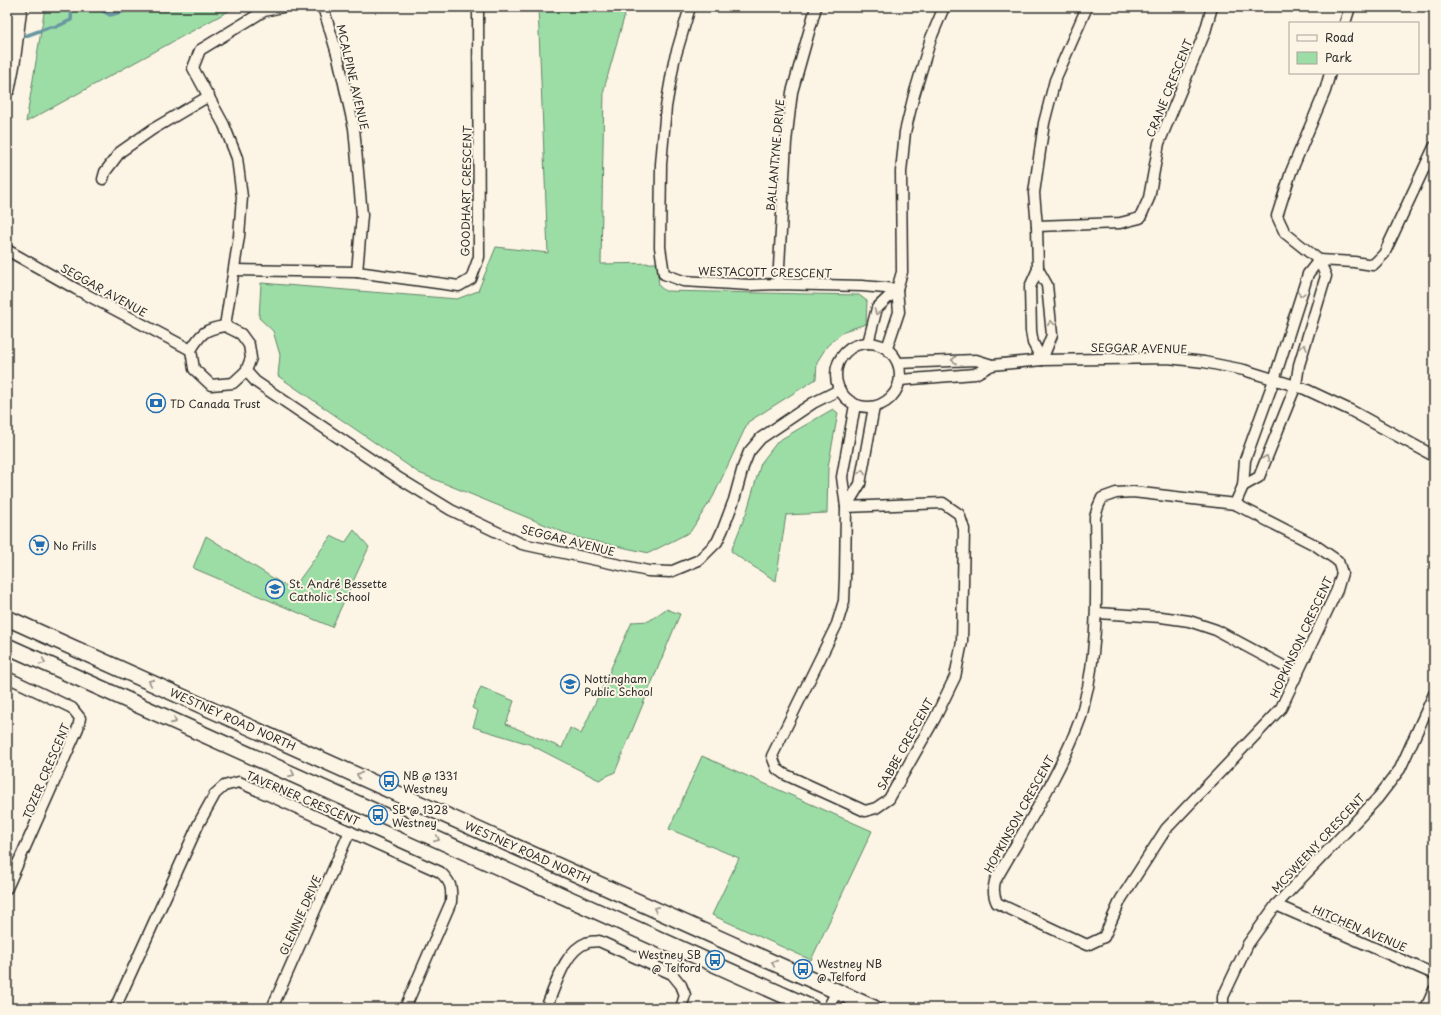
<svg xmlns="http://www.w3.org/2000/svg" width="1441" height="1015" viewBox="0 0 1441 1015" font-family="'Playpen Sans',sans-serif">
  <rect width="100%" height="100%" fill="#fcf5e5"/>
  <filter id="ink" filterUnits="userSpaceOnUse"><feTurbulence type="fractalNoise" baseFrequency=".025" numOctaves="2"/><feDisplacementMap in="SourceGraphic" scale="8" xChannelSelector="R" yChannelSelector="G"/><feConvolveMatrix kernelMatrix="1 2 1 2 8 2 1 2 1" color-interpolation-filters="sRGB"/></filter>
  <g filter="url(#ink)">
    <!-- green -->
    <g fill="#9cdda6" stroke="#648468">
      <polygon points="45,7 236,7 26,122"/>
      <polygon points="538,7 627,7 604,89 601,264 657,263 659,286 665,291 859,295 867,301 866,324 844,331 827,346 817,362 816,379 748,422 713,497 690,532 649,553 575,537 419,473 278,376 280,355 273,331 259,318 261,283 457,299 478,291 496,247 548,253"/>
      <polygon points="833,409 838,413 828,467 827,513 786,515 776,581 740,558 731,551 747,511 761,463 778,441"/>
      <polygon points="354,530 369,547 332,627 193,568 206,536 292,590 331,536 345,543"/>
      <polygon points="666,609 680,614 615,772 599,780 529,744 473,727 478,711 472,708 481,687 514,701 506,724 562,748 570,728 581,734 632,622 649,621"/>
      <polygon points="702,756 872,831 811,960 712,915 739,858 669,829"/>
    </g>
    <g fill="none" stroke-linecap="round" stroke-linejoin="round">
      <!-- stream -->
      <g stroke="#6896a2" stroke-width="3.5">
        <polyline points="96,7 110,15 125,11 128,7"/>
        <polyline points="20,38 50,27 56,27 71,20 72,7"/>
      </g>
      <!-- street casing -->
      <g stroke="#2b2b2b" stroke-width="13">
        <g id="street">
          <polyline points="323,7 338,57 354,128 362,215 357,272"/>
          <polyline points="690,7 674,61 666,107 661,164 660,247 664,274 683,281 750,285 778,284 862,286 897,289"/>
          <polyline points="1345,23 1350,7"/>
          <polyline points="103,179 105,172 120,152 153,129 209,96"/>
          <polyline points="1037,226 1120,223 1140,218 1149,198 1159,143 1205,32 1212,7"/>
          <polyline points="7,250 76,289 191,350"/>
          <polyline points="1319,260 1354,262 1373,265 1384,254 1434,147"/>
          <polyline points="1038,269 1047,285 1052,335 1042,360"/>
          <polyline points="234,270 357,272 459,286 471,279 479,257 478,7"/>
          <polyline points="778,284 786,142 792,92 816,7"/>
          <polyline points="225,326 239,236 242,197 237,158 224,125 193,68 200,50 264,11 283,7"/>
          <path d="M 225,326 L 241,334 L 249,345 L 251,358 L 246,371 L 233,383 L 211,385 L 194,369 L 191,350 C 201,333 205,329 225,326 Z"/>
          <circle cx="868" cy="375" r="32"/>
          <polyline points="868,343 877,308 897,289"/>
          <polyline points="887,348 899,312 897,289 902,272 901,172 905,132 914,95 931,38 944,7"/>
          <polyline points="1042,360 1033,343 1031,331 1030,287 1038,269 1037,226 1034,193 1044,123 1055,80 1087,7"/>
          <polyline points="898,363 976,360 992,365"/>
          <polyline points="246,371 256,382 397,477 451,510 522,544 648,571 670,572 699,560 717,542 723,529 734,500 743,467 749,452 761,438 813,403 839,390"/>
          <polyline points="900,380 975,374 992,365 1042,360 1168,358 1204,362 1244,370 1305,389 1350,410 1434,456"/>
          <polyline points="1243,486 1259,477 1296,385 1299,365 1326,276 1319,260 1285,233 1277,216 1291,172 1325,91 1330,73"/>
          <path d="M 1133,492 L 1235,504 L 1315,545 L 1338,561 L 1342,573 L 1337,590 L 1281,708 L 1166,829 L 1121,899 L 1104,937 L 1087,945 L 997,903 C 993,895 993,889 995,881 C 1025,828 1061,773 1081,717 C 1084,707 1085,697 1088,687 C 1099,631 1096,574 1095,517 L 1098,507 L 1102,498 L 1116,493 Z"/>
          <polyline points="1235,504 1243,486 1245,460 1274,380 1308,274 1319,260"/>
          <polyline points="846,507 943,503 959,514 964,529 962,642 955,677 935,718 889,799 876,808 865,811 784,774 777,769 772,756 837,624 844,601 845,578 846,507 842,477 855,405"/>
          <polyline points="846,507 860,484 874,407"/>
          <polyline points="1097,613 1161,617 1189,621 1216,630 1298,674"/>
          <polyline points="7,677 72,708 80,718 78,728 7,888"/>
          <polyline points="1276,905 1434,974"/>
          <path d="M 115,1008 L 199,823 L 215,794 L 224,786 L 239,782 L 440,872 C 451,882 452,887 451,902 L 405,1008"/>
          <polyline points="272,1008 350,831"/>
          <path d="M 546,1008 C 555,988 564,951 586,943 C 590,941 595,942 599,941 L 672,974 L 681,985 L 685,995 L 681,1008"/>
          <polyline points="828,1008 837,991"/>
          <polyline points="1224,1008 1223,1007 1223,997 1248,944 1276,905 1377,799 1400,769 1434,694"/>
          <polyline points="1426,1008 1434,990"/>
        </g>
      </g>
      <!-- secondary casing -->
      <g stroke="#2b2b2b" stroke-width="18">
        <g id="secondary">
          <polyline points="7,89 12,63 19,7"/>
          <polyline points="7,618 874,1008"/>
          <polyline points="7,646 812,1008"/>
        </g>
      </g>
      <!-- street -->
      <use href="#street" stroke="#fcf5e5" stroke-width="10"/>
      <!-- secondary -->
      <use href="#secondary" stroke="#fcf5e5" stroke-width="15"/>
    </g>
    <!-- one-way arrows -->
    <defs><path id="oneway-chevron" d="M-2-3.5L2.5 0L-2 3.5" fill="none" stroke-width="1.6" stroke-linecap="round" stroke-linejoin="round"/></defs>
    <g stroke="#949088">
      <use href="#oneway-chevron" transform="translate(1301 294) rotate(108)"/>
      <use href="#oneway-chevron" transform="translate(877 312) rotate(111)"/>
      <use href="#oneway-chevron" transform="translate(1051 323) rotate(-95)"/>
      <use href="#oneway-chevron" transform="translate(1304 347) rotate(-73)"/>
      <use href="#oneway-chevron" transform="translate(954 360) rotate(178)"/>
      <use href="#oneway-chevron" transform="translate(1266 458) rotate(-68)"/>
      <use href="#oneway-chevron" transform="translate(862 472) rotate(-79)"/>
      <use href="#oneway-chevron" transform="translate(43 662) rotate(24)"/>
      <use href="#oneway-chevron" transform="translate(151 682) rotate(-156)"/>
      <use href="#oneway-chevron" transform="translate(174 721) rotate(24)"/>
      <use href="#oneway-chevron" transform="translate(292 774) rotate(24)"/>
      <use href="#oneway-chevron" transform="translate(359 775) rotate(-156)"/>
      <use href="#oneway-chevron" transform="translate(437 839) rotate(24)"/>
      <use href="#oneway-chevron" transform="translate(656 909) rotate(-155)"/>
      <use href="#oneway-chevron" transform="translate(774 963) rotate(-156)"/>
    </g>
  </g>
  <!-- icons -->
  <defs>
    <g id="bank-ring" transform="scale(1)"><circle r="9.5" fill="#fcf5e5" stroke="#1f6fb2" stroke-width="1.5"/><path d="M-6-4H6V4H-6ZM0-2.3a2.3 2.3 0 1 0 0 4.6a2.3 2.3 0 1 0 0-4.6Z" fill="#1f6fb2"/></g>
    <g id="supermarket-ring" transform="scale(1)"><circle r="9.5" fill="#fcf5e5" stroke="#1f6fb2" stroke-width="1.5"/><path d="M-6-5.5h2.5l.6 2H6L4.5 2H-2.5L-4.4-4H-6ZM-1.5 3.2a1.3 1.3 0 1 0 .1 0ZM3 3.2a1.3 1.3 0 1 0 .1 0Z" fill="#1f6fb2"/></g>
    <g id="school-ring" transform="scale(1)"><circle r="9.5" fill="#fcf5e5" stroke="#1f6fb2" stroke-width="1.5"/><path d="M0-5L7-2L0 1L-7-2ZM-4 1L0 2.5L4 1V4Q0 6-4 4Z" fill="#1f6fb2"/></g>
    <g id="bus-ring" transform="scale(1)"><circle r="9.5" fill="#fcf5e5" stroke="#1f6fb2" stroke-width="1.5"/><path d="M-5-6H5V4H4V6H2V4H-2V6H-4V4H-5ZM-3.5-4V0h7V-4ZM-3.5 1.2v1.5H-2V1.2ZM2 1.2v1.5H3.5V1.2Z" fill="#1f6fb2"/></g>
  </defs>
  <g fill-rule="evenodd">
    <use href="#bank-ring" x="156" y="403"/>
    <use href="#supermarket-ring" x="39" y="545"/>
    <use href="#school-ring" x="275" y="589"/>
    <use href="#school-ring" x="570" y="684"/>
    <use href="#bus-ring" x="389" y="781"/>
    <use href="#bus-ring" x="378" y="815"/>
    <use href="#bus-ring" x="715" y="960"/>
    <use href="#bus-ring" x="803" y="969"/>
  </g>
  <g text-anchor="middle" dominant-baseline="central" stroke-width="4" stroke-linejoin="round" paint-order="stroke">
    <!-- street labels -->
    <g font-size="11" fill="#2b2b2b" stroke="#fcf5e5">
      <text transform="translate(353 77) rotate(77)">MCALPINE AVENUE</text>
      <text transform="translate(1169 88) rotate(-68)">CRANE CRESCENT</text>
      <text transform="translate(775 155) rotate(-85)">BALLANTYNE DRIVE</text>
      <text transform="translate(466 191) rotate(-89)">GOODHART CRESCENT</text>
      <text transform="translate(765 272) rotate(1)">WESTACOTT CRESCENT</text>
      <text transform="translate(104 290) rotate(29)">SEGGAR AVENUE</text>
      <text transform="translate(1139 348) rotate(1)">SEGGAR AVENUE</text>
      <text transform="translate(568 540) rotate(14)">SEGGAR AVENUE</text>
      <text transform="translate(1301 637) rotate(-65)">HOPKINSON CRESCENT</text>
      <text transform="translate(233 719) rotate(24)">WESTNEY ROAD NORTH</text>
      <text transform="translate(905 744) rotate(-61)">SABBE CRESCENT</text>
      <text transform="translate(46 771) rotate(-67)">TOZER CRESCENT</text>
      <text transform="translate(303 798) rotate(23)">TAVERNER CRESCENT</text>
      <text transform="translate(1019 814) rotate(-61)">HOPKINSON CRESCENT</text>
      <text transform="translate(1318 843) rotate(-47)">MCSWEENY CRESCENT</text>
      <text transform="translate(528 852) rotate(24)">WESTNEY ROAD NORTH</text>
      <text transform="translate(300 915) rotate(-66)">GLENNIE DRIVE</text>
      <text transform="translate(1360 928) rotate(23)">HITCHEN AVENUE</text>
    </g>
    <!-- poi labels -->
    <g font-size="11" fill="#2b2b2b" stroke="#fcf5e5" text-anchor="start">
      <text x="170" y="403">TD Canada Trust</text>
      <text x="53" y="545">No Frills</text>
      <text x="289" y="583">St. André Bessette<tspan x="289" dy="13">Catholic School</tspan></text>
      <text x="584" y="678">Nottingham<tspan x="584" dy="13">Public School</tspan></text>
      <text x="403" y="775">NB @ 1331<tspan x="403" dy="13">Westney</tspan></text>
      <text x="392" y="809">SB @ 1328<tspan x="392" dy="13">Westney</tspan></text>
      <text x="701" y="954" text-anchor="end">Westney SB<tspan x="701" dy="13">@ Telford</tspan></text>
      <text x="817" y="963">Westney NB<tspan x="817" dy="13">@ Telford</tspan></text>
    </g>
  </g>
  <!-- margin -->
  <rect width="1441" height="1015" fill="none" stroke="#fcf5e5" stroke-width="24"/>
  <rect x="12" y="12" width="1417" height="991" fill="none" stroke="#2b2b2b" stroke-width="1.5" filter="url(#ink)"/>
  <!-- legend -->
  <rect x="1289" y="22" width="130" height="52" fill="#fcf5e5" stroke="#a8a49b"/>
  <rect x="1297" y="35" width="20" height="6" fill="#fcf5e5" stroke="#a8a49b"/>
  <text x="1325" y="42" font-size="12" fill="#2b2b2b">Road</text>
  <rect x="1297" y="52" width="20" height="12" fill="#9cdda6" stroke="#a8a49b"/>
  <text x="1325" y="62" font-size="12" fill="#2b2b2b">Park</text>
</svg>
